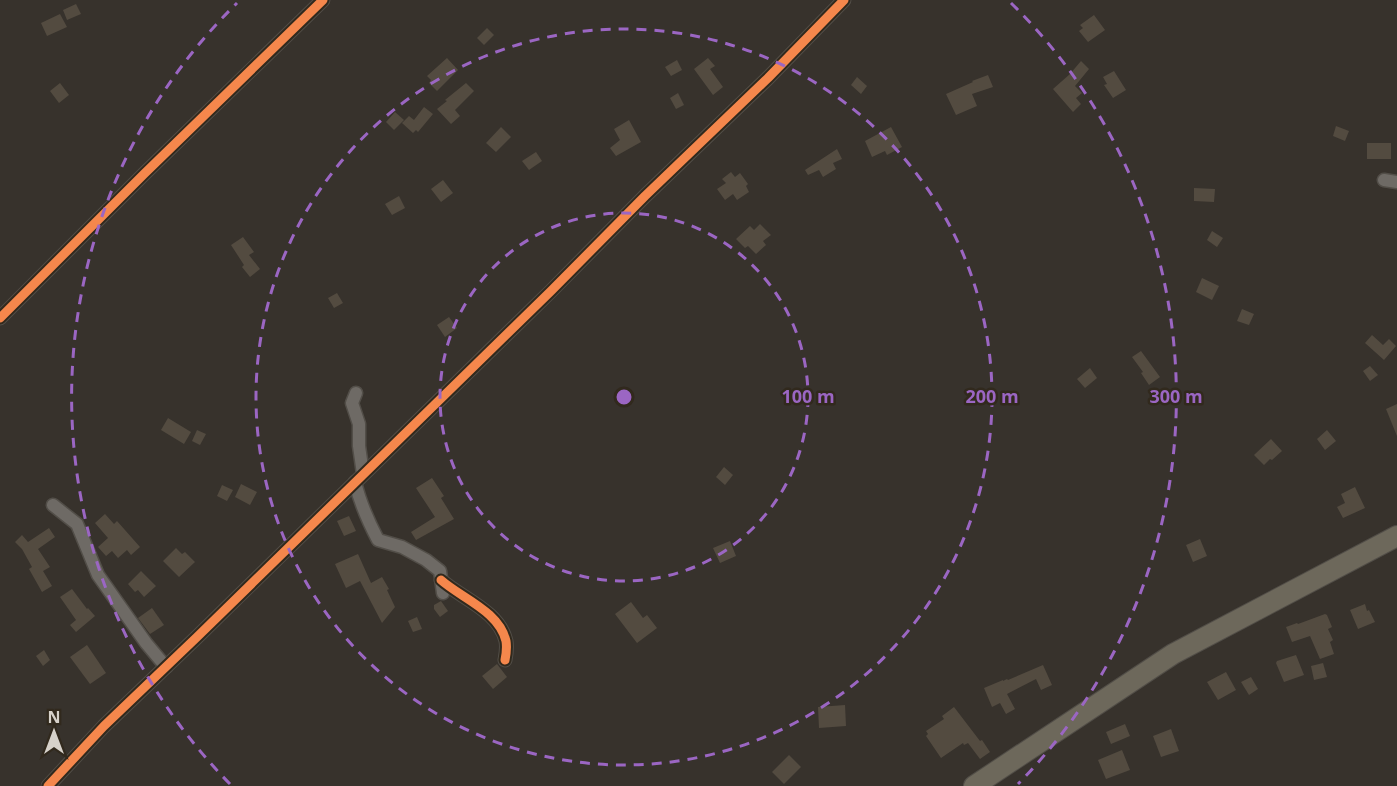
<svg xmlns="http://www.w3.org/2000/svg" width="1397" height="786" viewBox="0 0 1397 786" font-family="'Open Sans',sans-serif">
  <rect width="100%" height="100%" fill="#37322c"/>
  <!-- building -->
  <g fill="#534b40">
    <polygon points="76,4 81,14 67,20 63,10"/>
    <polygon points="60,14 67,27 47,36 41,23"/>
    <polygon points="1094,15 1105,30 1088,42 1079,31 1083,28 1080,25"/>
    <polygon points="487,28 494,35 484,45 477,38"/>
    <polygon points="447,58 458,70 437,91 429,83 431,80 427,76"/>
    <polygon points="708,58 715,66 710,69 723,87 713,95 694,69"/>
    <polygon points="677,60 682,70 671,76 665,67"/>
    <polygon points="1081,61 1089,69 1075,86 1082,93 1076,98 1081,104 1073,112 1053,89 1070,74"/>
    <polygon points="1114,71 1126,90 1113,98 1104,85 1107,84 1103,77"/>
    <polygon points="988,75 993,87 972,94 977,106 956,115 946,94 973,82 972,81"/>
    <polygon points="857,77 867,86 861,94 851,85"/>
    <polygon points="60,83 69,95 59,103 50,91"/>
    <polygon points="466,83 474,91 455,110 460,116 451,124 437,109 447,101 445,100"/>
    <polygon points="678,93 684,105 676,109 670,98"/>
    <polygon points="424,107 433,114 418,132 416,130 413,133 402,123 409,116 414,120"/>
    <polygon points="395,112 404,120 394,130 386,122"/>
    <polygon points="629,120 641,142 616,156 610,148 620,140 614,129"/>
    <polygon points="1336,126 1349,131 1345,141 1333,136"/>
    <polygon points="501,127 511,137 496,152 486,143"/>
    <polygon points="891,127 902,147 887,155 885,151 872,157 865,141"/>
    <rect x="1367" y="143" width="24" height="16"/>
    <polygon points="837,149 842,159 833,163 836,169 823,177 819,170 808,175 805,170"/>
    <polygon points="536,152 542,161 529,170 522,161"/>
    <polygon points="731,172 735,177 740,173 748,184 746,186 749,192 737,200 733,194 725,200 717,189 726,183 722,179"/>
    <polygon points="443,180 453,193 441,202 431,189"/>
    <polygon points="1194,188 1215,189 1214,202 1194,201"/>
    <polygon points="399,196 405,208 392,215 385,204"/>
    <polygon points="760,224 771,235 763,241 766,245 756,254 748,246 745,248 736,239 750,226 754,230"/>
    <polygon points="1212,231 1223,238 1217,247 1207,240"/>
    <polygon points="243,237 254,252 249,255 260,269 250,277 242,267 244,265 231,245"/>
    <polygon points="1202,278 1219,286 1212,300 1196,292"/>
    <polygon points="337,293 343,303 334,308 328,298"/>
    <polygon points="1242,309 1254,314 1249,325 1237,321"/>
    <polygon points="449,317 457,328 445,337 437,325"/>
    <polygon points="1372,335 1383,345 1389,339 1396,346 1384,360 1365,343"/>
    <polygon points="1141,351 1160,377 1149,385 1141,373 1143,372 1132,357"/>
    <polygon points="1370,366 1378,375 1370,381 1363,371"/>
    <polygon points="1090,368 1097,378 1085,388 1077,379"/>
    <polygon points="1397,404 1397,436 1386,409"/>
    <polygon points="168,418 191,432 184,444 161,430"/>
    <polygon points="197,430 206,434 200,445 192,441"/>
    <polygon points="1327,430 1336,441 1325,450 1317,439"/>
    <polygon points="1271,439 1282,451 1272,460 1270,459 1264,465 1254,455"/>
    <polygon points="724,467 733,475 725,485 716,477"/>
    <polygon points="432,478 444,496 441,498 454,519 416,540 411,532 435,517 416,488"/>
    <polygon points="241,484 257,492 250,505 235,497"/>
    <polygon points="222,485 233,490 227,501 217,496"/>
    <polygon points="1355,487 1365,508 1343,518 1337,507 1345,503 1341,494"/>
    <polygon points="105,514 114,524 117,521 140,547 131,555 127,550 118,558 112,551 106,556 98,547 108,538 95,523"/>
    <polygon points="349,516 356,531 344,536 337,521"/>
    <polygon points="49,528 55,537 38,549 50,567 43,571 52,586 42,592 29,569 32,567 22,549 15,542 22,535 28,542"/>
    <polygon points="1200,539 1207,556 1193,562 1186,545"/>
    <polygon points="730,541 736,556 720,563 713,548"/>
    <polygon points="176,548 182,554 185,552 195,562 179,577 163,561"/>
    <polygon points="358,554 371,583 382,577 389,589 387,590 395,607 382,623 360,581 346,588 335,564"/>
    <polygon points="141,571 156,586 144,597 138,590 135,592 128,584"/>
    <polygon points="72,589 87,609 88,608 95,616 76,632 70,625 76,620 60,597"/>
    <polygon points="441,601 448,611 440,617 434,609 434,605"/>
    <polygon points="631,602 643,618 647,615 657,628 637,643 615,614"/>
    <polygon points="1365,604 1367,611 1369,610 1375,622 1358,629 1350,610"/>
    <polygon points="152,608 164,625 150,634 138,618"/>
    <polygon points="1325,614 1327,615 1332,627 1328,629 1333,640 1330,642 1334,654 1320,659 1310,636 1292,642 1286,627 1297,623 1298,624"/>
    <polygon points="417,617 422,629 413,632 408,621"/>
    <polygon points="87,645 106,673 90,684 70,657"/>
    <polygon points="44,650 50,660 43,666 36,656"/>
    <polygon points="1296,655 1304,675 1284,682 1276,663 1277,661"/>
    <polygon points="1323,663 1327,677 1314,680 1311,666"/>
    <polygon points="497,664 507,677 493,689 482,676"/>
    <polygon points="1043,665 1052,685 1041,690 1036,679 1007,694 1015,709 1006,714 1000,703 992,707 984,688 1003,680 1003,681 1007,679 1008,680"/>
    <polygon points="1226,672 1236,690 1218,700 1207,682"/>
    <polygon points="1251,677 1258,689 1249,695 1241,682"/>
    <polygon points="845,705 846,726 819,728 818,707"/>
    <polygon points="954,707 980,741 982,740 990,752 980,759 968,743 964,745 963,743 941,758 926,736 928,734 926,731 944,719 942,716"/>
    <polygon points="1125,724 1130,736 1111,744 1106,732"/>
    <polygon points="1171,729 1179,751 1161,757 1153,736"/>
    <polygon points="1122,750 1130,770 1106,779 1098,760"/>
    <polygon points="789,755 801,767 784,784 772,772"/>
  </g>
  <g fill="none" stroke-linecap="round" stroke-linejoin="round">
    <!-- minor casing -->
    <g stroke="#524e48" stroke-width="15">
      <g id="minor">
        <polyline points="1384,180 1397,182"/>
        <polyline points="0,318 144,174 323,0"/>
        <polyline points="356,393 352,403 359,424 359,446 363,474"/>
        <path d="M 355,482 C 360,503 368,521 378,540 L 402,547 L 426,560 L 440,571 L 443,593"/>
        <polyline points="53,505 77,524 98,575 146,643 166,667"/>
        <path d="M 441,580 C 461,598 499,611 506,641 C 507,647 506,655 505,660"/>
        <polyline points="48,786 104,726 197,637 551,291 645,196 768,78 844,0"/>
      </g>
    </g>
    <!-- primary casing -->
    <g stroke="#524e48" stroke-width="22">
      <polyline id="primary" points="974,786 1173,654 1397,536"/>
    </g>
    <!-- minor -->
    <use href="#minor" stroke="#6e6a65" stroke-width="12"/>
    <!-- primary -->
    <use href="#primary" stroke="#6d685b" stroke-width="20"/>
    <!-- cycleway casing -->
    <g stroke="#31291d" stroke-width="13">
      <g id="cycleway">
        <polyline points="0,318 144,174 323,0"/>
        <path d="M 441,580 C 461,598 499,611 506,641 C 507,647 506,655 505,660"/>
        <polyline points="48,786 104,726 197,637 551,291 645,196 768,78 844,0"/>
      </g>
    </g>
    <!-- cycleway -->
    <use href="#cycleway" stroke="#f5874c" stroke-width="9"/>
  </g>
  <!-- distance rings -->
  <g fill="none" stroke="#9b66c3" stroke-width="3" stroke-dasharray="10 8">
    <circle cx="624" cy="397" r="184"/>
    <circle cx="624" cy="397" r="368"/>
    <path d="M230 784A552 552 0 0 1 237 3M1011 3A552 552 0 0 1 1018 784"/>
  </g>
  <circle cx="624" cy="397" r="9" fill="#9b66c3" stroke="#31291d" stroke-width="3"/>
  <g font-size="18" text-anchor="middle" font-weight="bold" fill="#9b66c3" stroke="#31291d" stroke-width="5" stroke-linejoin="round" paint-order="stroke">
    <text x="808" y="403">100 m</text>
    <text x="992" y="403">200 m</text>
    <text x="1176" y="403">300 m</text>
  </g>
  <!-- north arrow -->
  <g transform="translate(54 732)" stroke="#31291d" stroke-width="4.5" paint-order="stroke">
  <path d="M0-4.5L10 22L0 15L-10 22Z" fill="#d6d1ca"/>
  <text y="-9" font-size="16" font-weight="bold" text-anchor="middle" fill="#d6d1ca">N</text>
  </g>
</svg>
